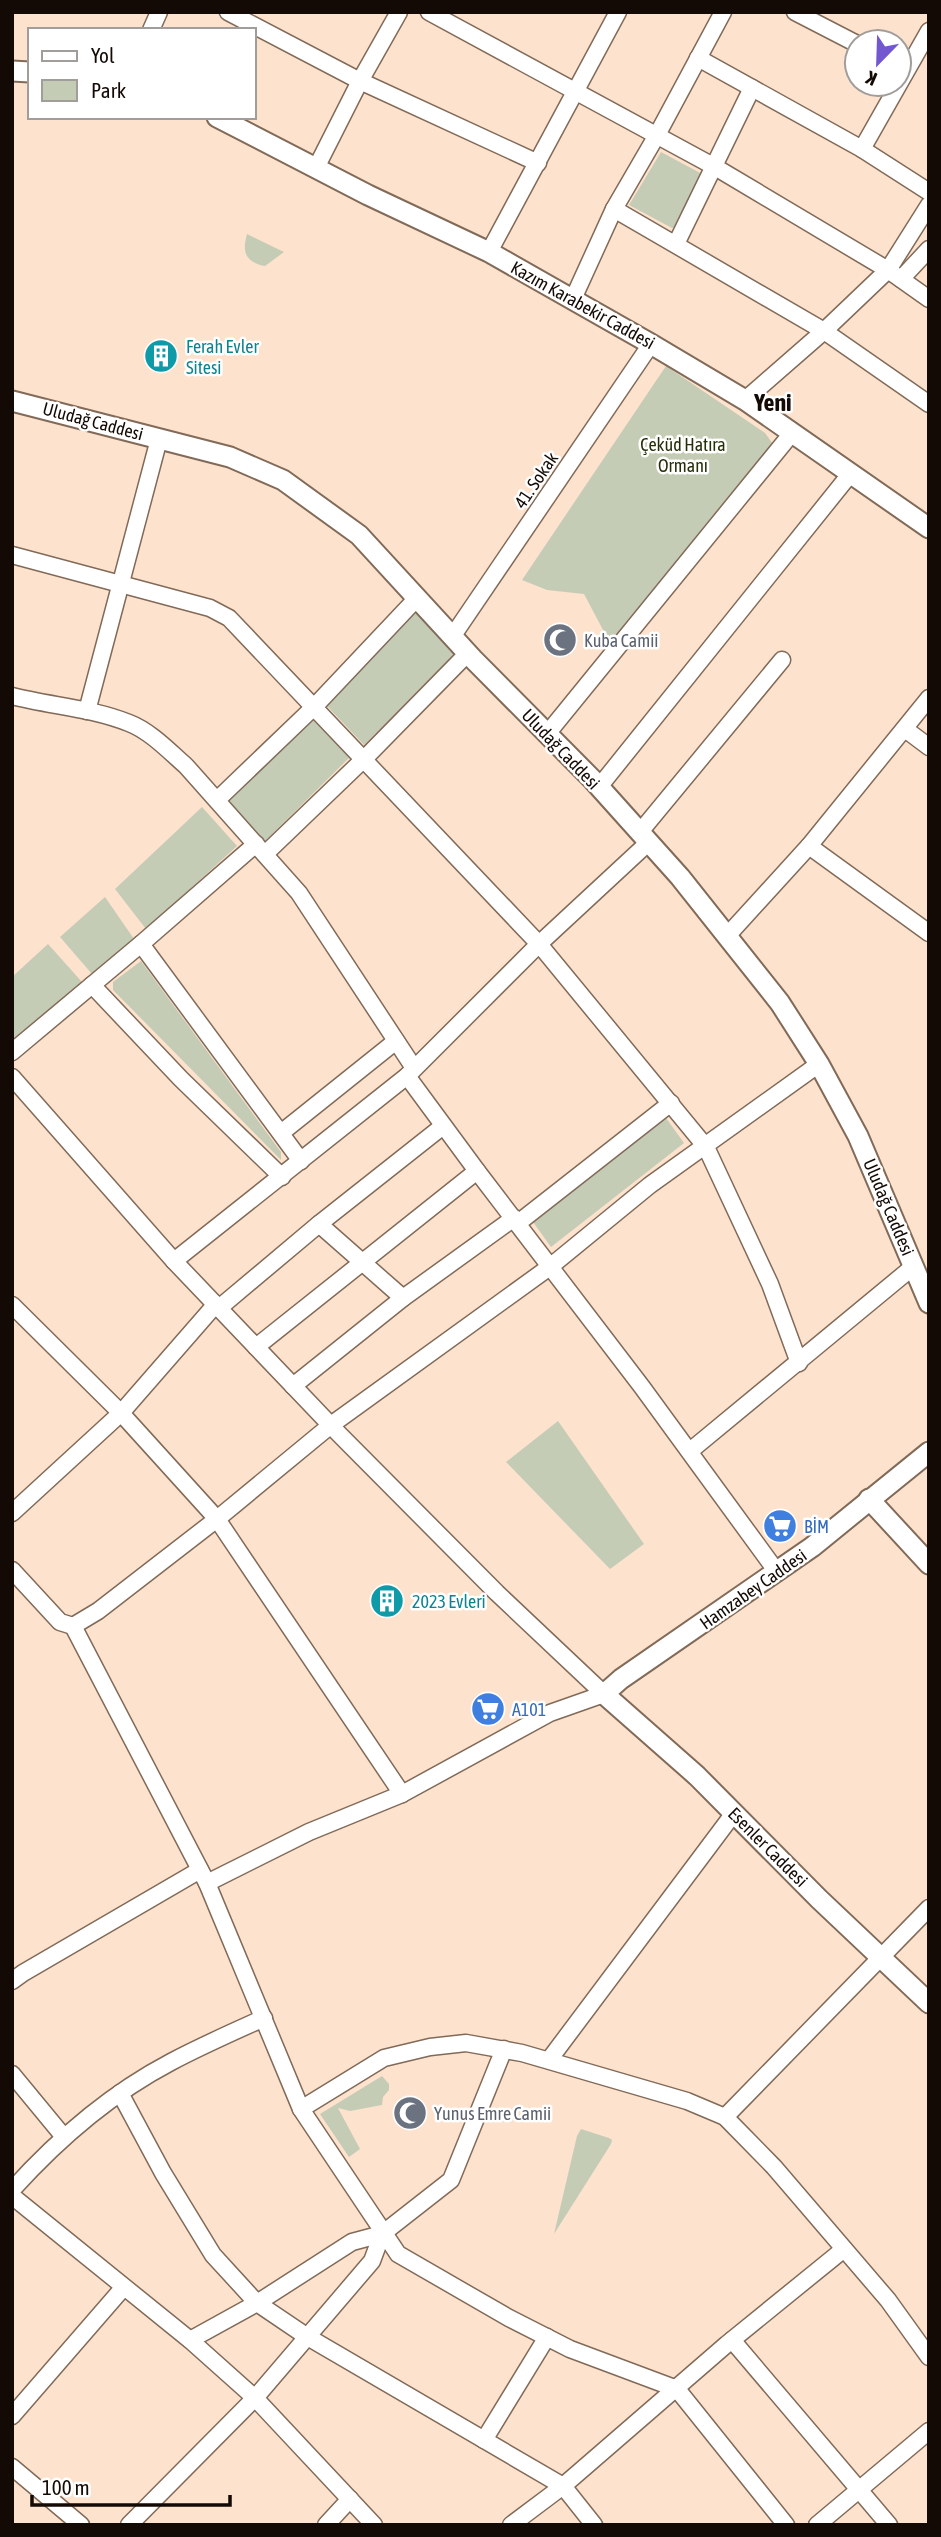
<svg xmlns="http://www.w3.org/2000/svg" width="941" height="2537" viewBox="0 0 941 2537" font-family="'Asap Condensed',sans-serif">
  <rect width="100%" height="100%" fill="#fde2cd"/>
  <!-- green -->
  <g fill="#c5ccb6">
    <polygon points="661,152 704,175 676,227 672,228 629,205"/>
    <path d="M 247,234 L 284,252 L 265,266 C 245,262 242,252 247,234 Z"/>
    <polygon points="666,366 765,433 773,444 611,645 584,594 547,590 522,580"/>
    <polygon points="410,613 423,613 454,647 453,655 364,745 327,706 327,701"/>
    <polygon points="314,716 350,757 265,841 227,801"/>
    <polygon points="202,807 237,846 146,929 115,889"/>
    <polygon points="105,897 134,939 92,974 60,937"/>
    <polygon points="48,944 82,982 12,1046 12,977"/>
    <polygon points="141,961 281,1152 281,1160 113,990 113,982"/>
    <polygon points="666,1118 684,1143 551,1247 533,1222"/>
    <polygon points="558,1421 644,1544 610,1569 506,1462"/>
    <polygon points="382,2076 389,2084 389,2090 383,2097 382,2105 350,2111 338,2108 360,2149 349,2157 320,2114"/>
    <polygon points="581,2129 609,2138 612,2140 611,2144 554,2234 577,2136"/>
  </g>
  <g fill="none" stroke-linecap="round" stroke-linejoin="round">
    <!-- minor casing -->
    <g stroke="#816a58" stroke-width="19">
      <g id="minor">
        <polyline points="228,12 360,81 538,163"/>
        <polyline points="429,12 715,167 888,270 929,299"/>
        <polyline points="795,12 857,44"/>
        <polyline points="151,30 159,12"/>
        <polyline points="698,58 862,149 929,192"/>
        <polyline points="862,149 929,31"/>
        <polyline points="316,168 360,81 399,12"/>
        <polyline points="614,209 824,331 929,404"/>
        <polyline points="676,244 752,88"/>
        <polyline points="489,252 618,12"/>
        <polyline points="901,279 929,249"/>
        <polyline points="573,299 614,209 657,135 723,12"/>
        <polyline points="745,400 824,331 888,270 929,205"/>
        <polyline points="12,555 210,608 229,618 539,944 706,1147 770,1284 799,1363"/>
        <polyline points="452,637 651,344"/>
        <path d="M 12,696 C 51,706 92,708 129,723 C 150,731 169,751 186,766 L 299,893 L 414,1068"/>
        <polyline points="87,711 159,439"/>
        <polyline points="905,729 929,747"/>
        <polyline points="547,734 792,433"/>
        <polyline points="599,787 851,473"/>
        <polyline points="217,800 315,706 417,598"/>
        <polyline points="640,832 782,660"/>
        <polyline points="809,846 929,933"/>
        <polyline points="265,854 364,759 468,653"/>
        <polyline points="727,936 809,846 929,698"/>
        <polyline points="141,944 301,1161"/>
        <polyline points="92,985 181,1079 282,1177"/>
        <polyline points="12,1052 141,944 256,844"/>
        <polyline points="407,1076 477,1171 642,1387 777,1572"/>
        <polyline points="12,1077 174,1261 339,1434 497,1593 604,1694 550,1713 402,1794 309,1832 207,1883"/>
        <polyline points="281,1133 396,1041"/>
        <polyline points="518,1223 671,1103"/>
        <polyline points="319,1224 403,1298"/>
        <polyline points="174,1261 407,1076 539,944 649,842"/>
        <polyline points="12,1305 121,1413 217,1519 402,1794"/>
        <polyline points="219,1308 319,1224 443,1126"/>
        <polyline points="256,1347 477,1171"/>
        <polyline points="293,1386 403,1298 514,1218"/>
        <polyline points="690,1451 914,1266"/>
        <polyline points="12,1513 121,1413 216,1304"/>
        <polyline points="12,1570 60,1622 73,1626 98,1611 217,1519 331,1425 551,1266 650,1185 819,1064"/>
        <polyline points="73,1626 207,1883 301,2109 398,2254 509,2318 570,2349 677,2389 786,2525"/>
        <polyline points="12,1981 23,1973 200,1870"/>
        <polyline points="549,2060 734,1813"/>
        <polyline points="12,2074 64,2137"/>
        <polyline points="120,2093 163,2173 213,2255 257,2303 306,2336 563,2486 594,2525"/>
        <polyline points="301,2109 384,2058 430,2047 466,2043 522,2053 687,2101 725,2117 774,2167 888,2300 929,2357"/>
        <polyline points="725,2117 929,1908"/>
        <path d="M 12,2190 C 58,2139 110,2094 171,2062 C 201,2046 233,2032 264,2018"/>
        <polyline points="12,2196 190,2340 255,2398 374,2525"/>
        <polyline points="190,2340 257,2303 352,2242 382,2234 451,2180 504,2049"/>
        <polyline points="732,2340 889,2525"/>
        <polyline points="12,2416 123,2288"/>
        <polyline points="484,2440 547,2337"/>
        <polyline points="12,2467 81,2525"/>
        <polyline points="129,2525 255,2398 372,2261 382,2234"/>
        <polyline points="326,2525 350,2499"/>
        <polyline points="511,2525 563,2486 727,2344 844,2249"/>
        <polyline points="817,2525 929,2431"/>
      </g>
    </g>
    <!-- tertiary casing -->
    <g stroke="#816a58" stroke-width="23">
      <g id="tertiary">
        <polyline points="12,71 30,72"/>
        <polyline points="217,117 368,195 489,252 651,344 745,400 929,528"/>
        <polyline points="12,401 230,457 283,480 359,535 473,659 593,780 680,877 780,1003 819,1064 858,1136 929,1303"/>
        <polyline points="929,1452 812,1547 621,1679 604,1694 697,1776 819,1899 929,2003"/>
        <polyline points="869,1499 929,1564"/>
      </g>
    </g>
    <!-- minor -->
    <use href="#minor" stroke="#fff" stroke-width="16"/>
    <!-- tertiary -->
    <use href="#tertiary" stroke="#fff" stroke-width="19"/>
  </g>
  <!-- icons -->
  <defs>
    <g id="building-disc" transform="scale(1.75)"><circle r="9.5" fill="#0f9aa8" stroke="#fff"/><path d="M-4-6H4V6H1V3H-1V6H-4ZM-2.5-4.3h1.7v1.8h-1.7ZM.8-4.3h1.7v1.8H.8ZM-2.5-1h1.7V.8h-1.7ZM.8-1h1.7V.8H.8Z" fill="#fff"/></g>
    <g id="mosque-disc" transform="scale(1.75)"><circle r="9.5" fill="#6b7280" stroke="#fff"/><path d="M3.5-4.9A6 6 0 1 0 3.5 4.9A5 5 0 1 1 3.5-4.9Z" fill="#fff"/></g>
    <g id="supermarket-disc" transform="scale(1.75)"><circle r="9.5" fill="#3f7fe0" stroke="#fff"/><path d="M-6-5.5h2.5l.6 2H6L4.5 2H-2.5L-4.4-4H-6ZM-1.5 3.2a1.3 1.3 0 1 0 .1 0ZM3 3.2a1.3 1.3 0 1 0 .1 0Z" fill="#fff"/></g>
  </defs>
  <g fill-rule="evenodd">
    <use href="#building-disc" x="161" y="356"/>
    <use href="#mosque-disc" x="560" y="640"/>
    <use href="#supermarket-disc" x="780" y="1526"/>
    <use href="#building-disc" x="387" y="1601"/>
    <use href="#supermarket-disc" x="488" y="1709"/>
    <use href="#mosque-disc" x="410" y="2113"/>
  </g>
  <g text-anchor="middle" dominant-baseline="central" stroke-width="5" stroke-linejoin="round" paint-order="stroke">
    <!-- street labels -->
    <g font-size="18" fill="#130a05" stroke="#fff">
      <text transform="translate(583 305) rotate(29)">Kazım Karabekir Caddesi</text>
      <text transform="translate(93 421) rotate(15)">Uludağ Caddesi</text>
      <text transform="translate(536 480) rotate(-56)">41. Sokak</text>
      <text transform="translate(561 749) rotate(46)">Uludağ Caddesi</text>
      <text transform="translate(889 1207) rotate(67)">Uludağ Caddesi</text>
      <text transform="translate(753 1589) rotate(-35)">Hamzabey Caddesi</text>
      <text transform="translate(768 1847) rotate(45)">Esenler Caddesi</text>
    </g>
    <!-- culture labels -->
    <g font-size="18" fill="#0d838f" stroke="#fff" text-anchor="start">
      <text x="186" y="346">Ferah Evler<tspan x="186" dy="21">Sitesi</tspan></text>
      <text x="412" y="1601">2023 Evleri</text>
    </g>
    <!-- park labels -->
    <g font-size="18" fill="#242e07" stroke="#fff">
      <text x="683" y="444">Çeküd Hatıra<tspan x="683" dy="21">Ormanı</tspan></text>
    </g>
    <!-- worship labels -->
    <g font-size="18" fill="#5b616d" stroke="#fff" text-anchor="start">
      <text x="584" y="640">Kuba Camii</text>
      <text x="434" y="2113">Yunus Emre Camii</text>
    </g>
    <!-- shop labels -->
    <g font-size="18" fill="#366cbe" stroke="#fff" text-anchor="start">
      <text x="804" y="1526">BİM</text>
      <text x="512" y="1709">A101</text>
    </g>
    <!-- district labels -->
    <g font-size="24" font-weight="bold" fill="#130a05" stroke="#fff">
      <text x="773" y="402">Yeni</text>
    </g>
  </g>
  <!-- border -->
  <rect width="941" height="2537" fill="none" stroke="#130a05" stroke-width="28"/>
  <!-- legend -->
  <rect x="28" y="28" width="228" height="91" fill="#ffffff" stroke="#a19d9b" stroke-width="2"/>
  <rect x="42" y="51" width="35" height="10" fill="#ffffff" stroke="#a19d9b" stroke-width="2"/>
  <text x="91" y="63" font-size="21" fill="#130a05">Yol</text>
  <rect x="42" y="80" width="35" height="21" fill="#c5ccb6" stroke="#a19d9b" stroke-width="2"/>
  <text x="91" y="98" font-size="21" fill="#130a05">Park</text>
  <!-- north arrow -->
  <g transform="translate(878 63) rotate(203)"><circle r="33" fill="#ffffff" stroke="#a19d9b" stroke-width="2"/>
  <path d="M0-5L12 26L0 18L-12 26Z" fill="#7257d1"/>
  <text y="-10" font-size="19" font-weight="bold" text-anchor="middle" fill="#130a05">K</text>
  </g>
  <!-- scale -->
  <path d="M32 2495v10h198v-10" fill="none" stroke="#130a05" stroke-width="3.5"/>
  <text x="42" y="2495" font-size="21" fill="#130a05" stroke="#ffffff" stroke-width="5" paint-order="stroke">100 m</text>
</svg>
